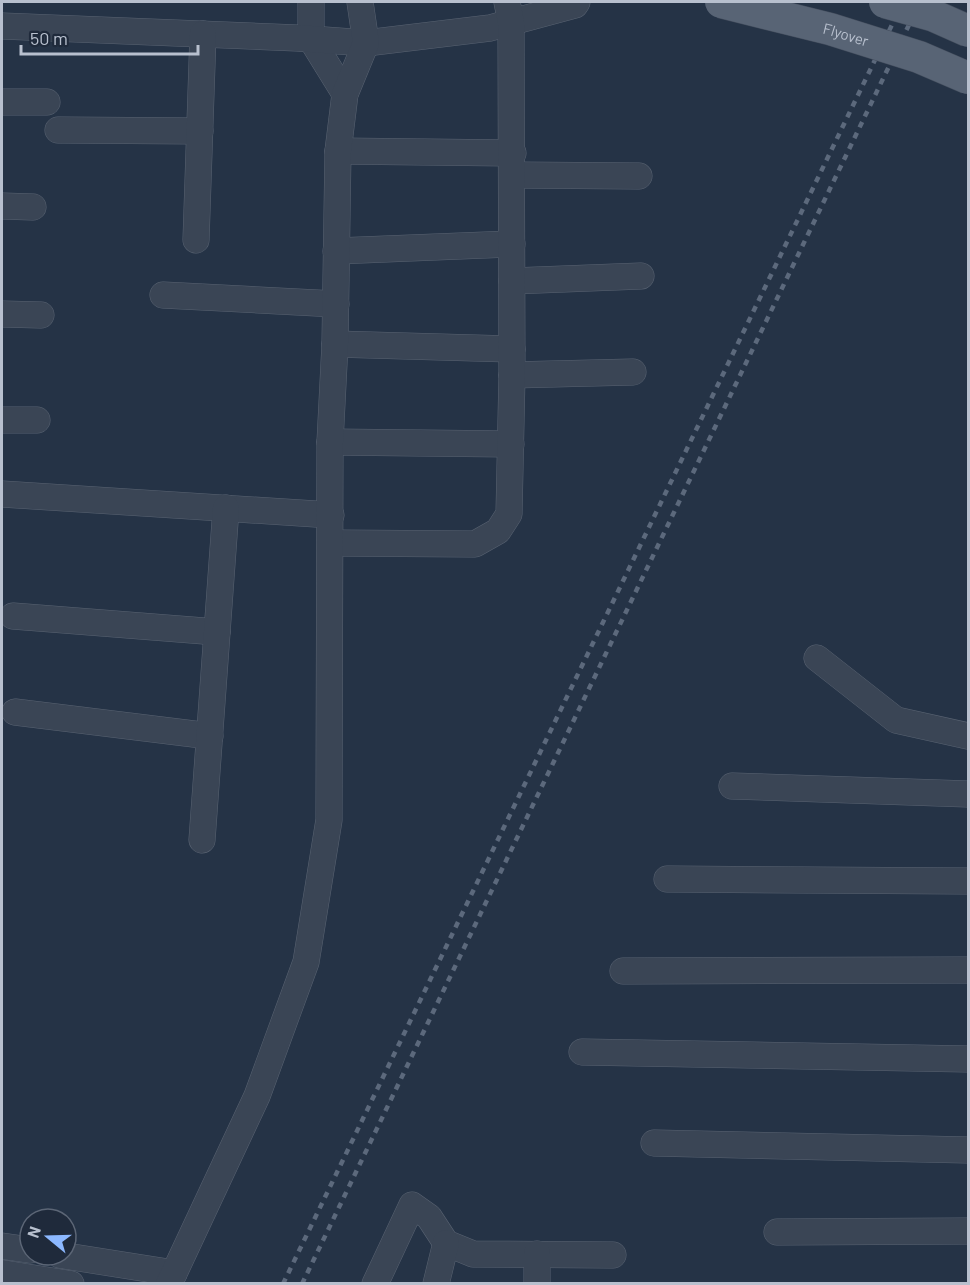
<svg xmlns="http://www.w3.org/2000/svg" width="970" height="1285" viewBox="0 0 970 1285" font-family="Barlow,sans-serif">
  <rect width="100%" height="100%" fill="#253346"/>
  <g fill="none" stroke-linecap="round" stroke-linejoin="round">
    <!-- minor casing -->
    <g stroke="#596372" stroke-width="27">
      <g id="minor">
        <polyline points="311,2 311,39 345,94"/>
        <polyline points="2,26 297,38 366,43 490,28 575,5 577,2"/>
        <polyline points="2,102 47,102"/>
        <polyline points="58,130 200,131"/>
        <polyline points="338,151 513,153"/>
        <polyline points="513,175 639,176"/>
        <polyline points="2,206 33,207"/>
        <polyline points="196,240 203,34"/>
        <polyline points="336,251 512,244"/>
        <polyline points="512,281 641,276"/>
        <polyline points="163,295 336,304"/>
        <polyline points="2,314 41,315"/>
        <polyline points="335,344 512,349"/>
        <polyline points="512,375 633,372"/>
        <polyline points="2,420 37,420"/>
        <polyline points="330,442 511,444"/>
        <polyline points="2,494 331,515"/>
        <polyline points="331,543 475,544 498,531 509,514 512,375 511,22 507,2"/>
        <polyline points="13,616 217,632"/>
        <polyline points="817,658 896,720 968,736"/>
        <polyline points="15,712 210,736"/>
        <polyline points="732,786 968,794"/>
        <polyline points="202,840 226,508"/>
        <polyline points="667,879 968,881"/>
        <polyline points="623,971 968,970"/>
        <polyline points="582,1052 968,1059"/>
        <polyline points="654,1143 968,1150"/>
        <polyline points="777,1232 968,1231"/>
        <polyline points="2,1246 30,1250"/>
        <polyline points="60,1255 174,1273"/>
        <polyline points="2,1273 71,1284"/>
        <polyline points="169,1284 257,1096 306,962 329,820 330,442 335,344 338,151 345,94 366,43 360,2"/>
        <polyline points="375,1284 412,1205 429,1217 446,1243 473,1254 613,1255"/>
        <polyline points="436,1284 446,1243"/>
        <polyline points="537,1284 537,1254"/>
      </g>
    </g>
    <!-- minor -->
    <use href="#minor" stroke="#3a4555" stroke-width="26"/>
    <!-- rail -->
    <g stroke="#5c697c" stroke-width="4.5" stroke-dasharray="6 6" stroke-linecap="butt">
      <polyline points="283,1284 903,2"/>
      <polyline points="302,1284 920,2"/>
    </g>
    <!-- major-bridge casing -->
    <g stroke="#444e5e" stroke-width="33" stroke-linecap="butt">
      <g id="major-bridge">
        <path id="s1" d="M 721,2 L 830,29 L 919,57 L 968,78"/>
        <polyline points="885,2 932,15 968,31"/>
      </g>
    </g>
    <!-- major-bridge -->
    <use href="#major-bridge" stroke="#586475" stroke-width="32"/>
  </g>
  <g text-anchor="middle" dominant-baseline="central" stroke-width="5" stroke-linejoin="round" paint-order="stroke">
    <!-- street labels -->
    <g font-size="15" fill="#b8c0ce" stroke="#1f2a3b">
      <text stroke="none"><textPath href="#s1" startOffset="129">Flyover</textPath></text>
    </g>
  </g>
  <!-- border -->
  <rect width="970" height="1285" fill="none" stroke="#b8c0ce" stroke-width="6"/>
  <!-- north arrow -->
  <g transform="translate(48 1237) rotate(289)"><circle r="28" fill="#1f2a3b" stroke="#5c6676" stroke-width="1.5"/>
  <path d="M0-4.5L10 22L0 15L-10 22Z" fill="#8cb8ff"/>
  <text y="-9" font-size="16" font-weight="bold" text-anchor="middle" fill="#b8c0ce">N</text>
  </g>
  <!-- scale -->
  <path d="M21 45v9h177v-9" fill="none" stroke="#b8c0ce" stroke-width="3"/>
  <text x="30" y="45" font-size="18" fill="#b8c0ce" stroke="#1f2a3b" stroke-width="4.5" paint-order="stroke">50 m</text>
</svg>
